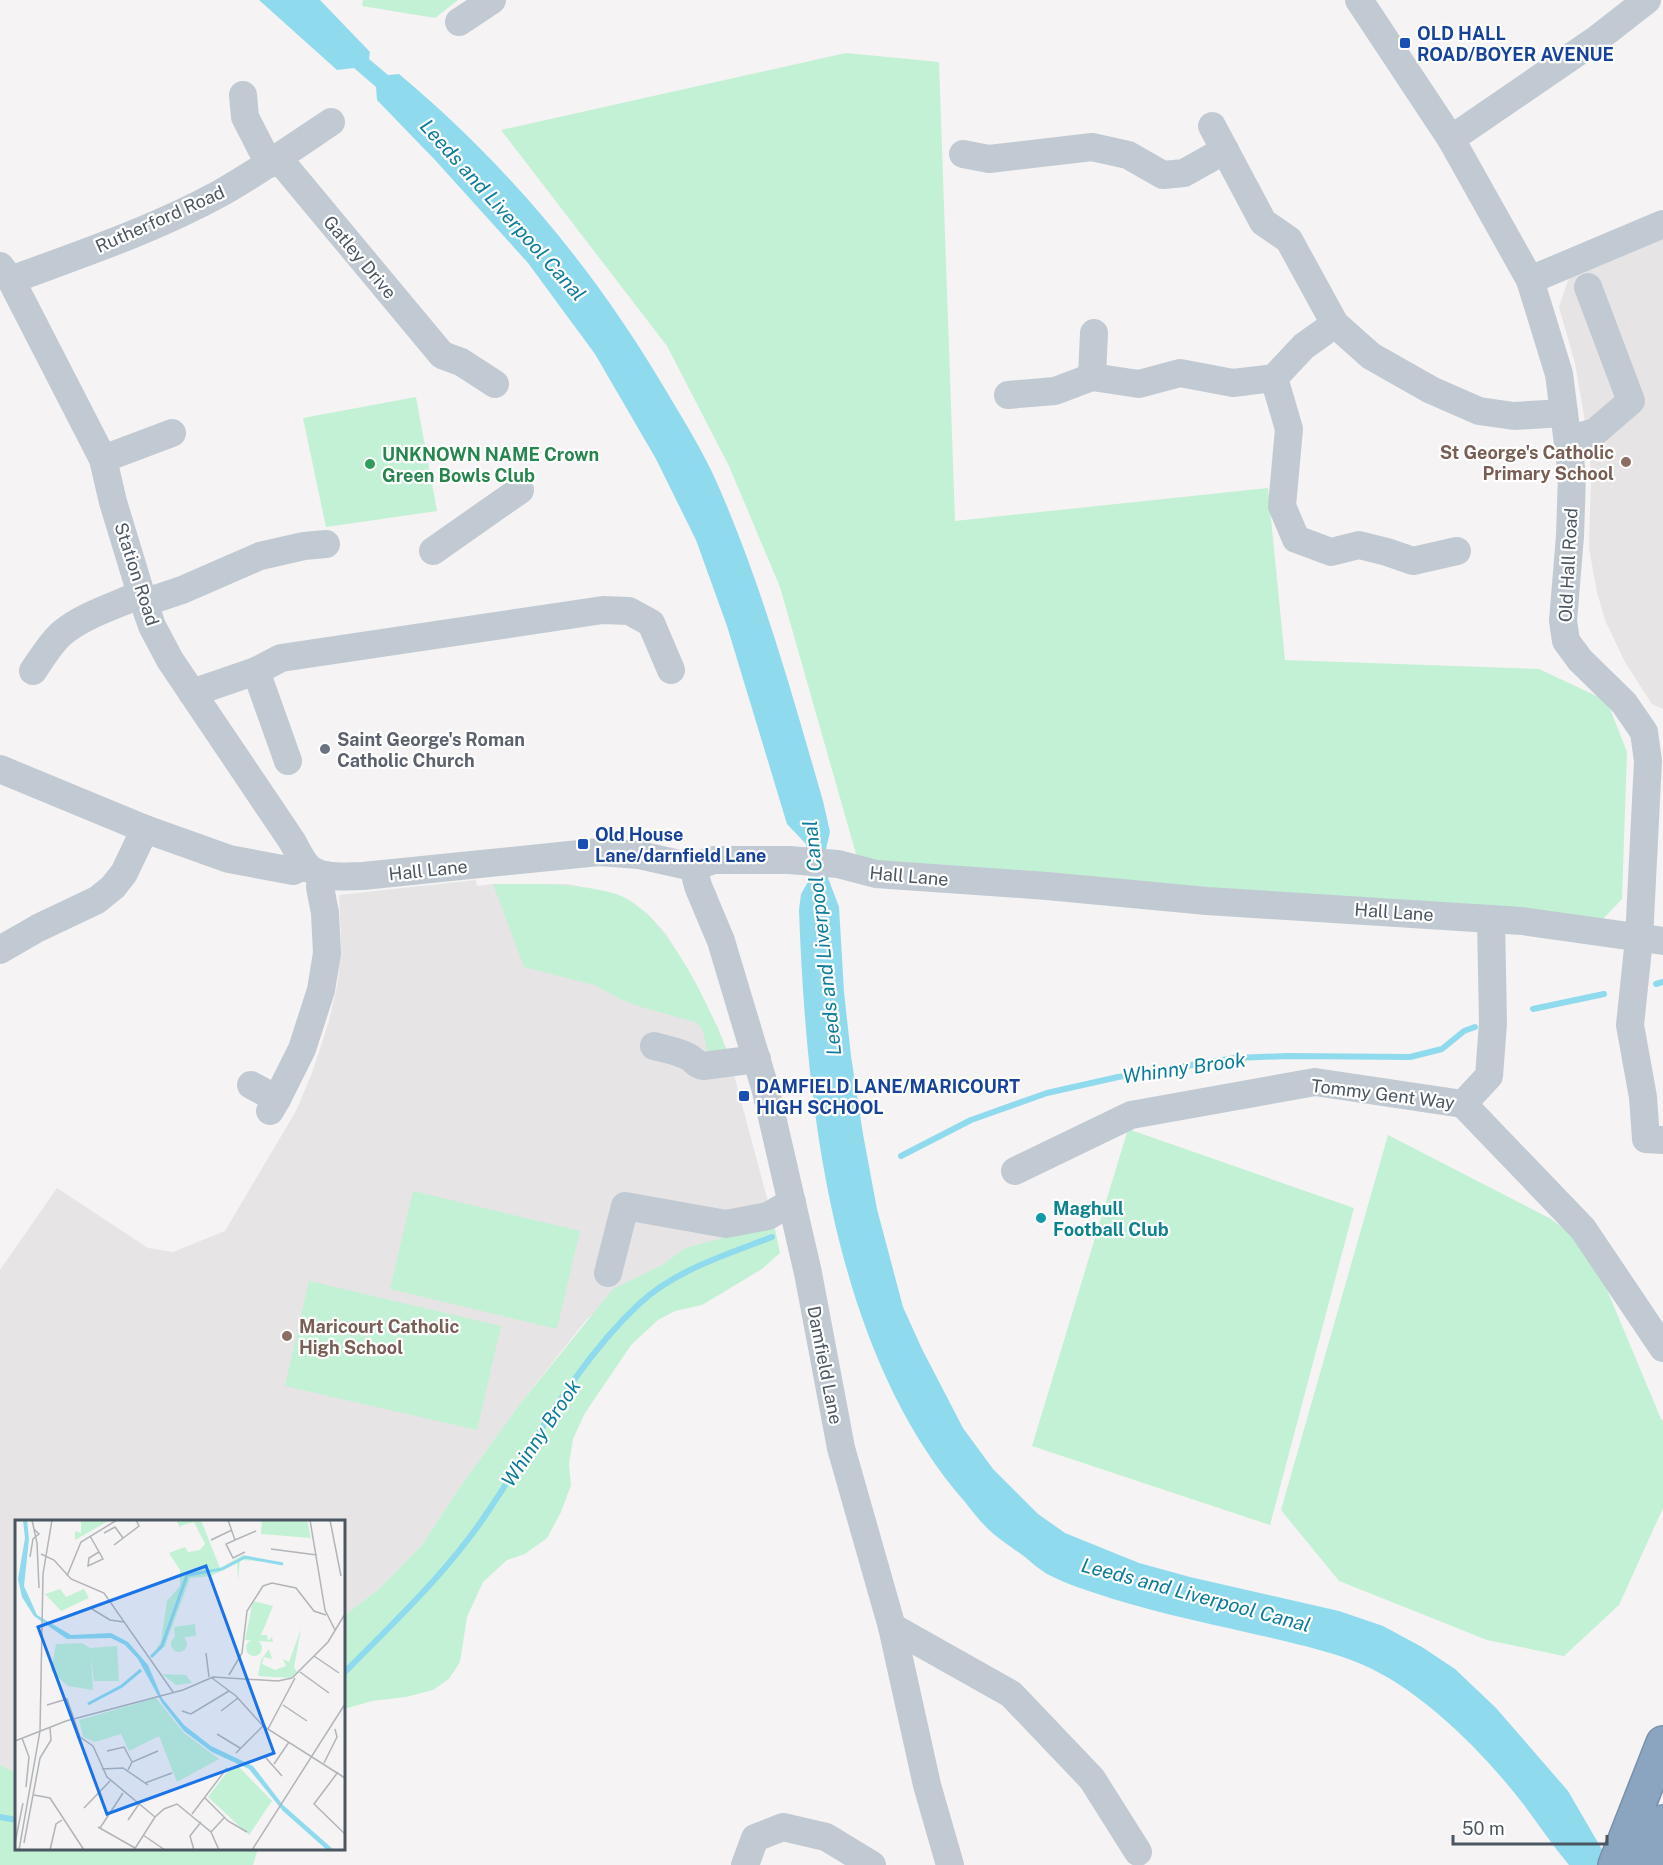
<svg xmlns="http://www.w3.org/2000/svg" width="1663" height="1865" viewBox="0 0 1663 1865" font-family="'Public Sans',sans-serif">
  <rect width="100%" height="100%" fill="#f5f3f3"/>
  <!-- education -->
  <g fill="#e6e4e5">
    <polygon points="1663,238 1663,709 1652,704 1625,662 1605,620 1597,592 1589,548 1591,479 1589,445 1575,363 1559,307 1570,275"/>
    <polygon points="476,880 477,886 493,884 568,884 618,895 647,913 667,935 718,1028 729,1056 774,1224 685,1248 662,1265 640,1276 586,1320 520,1404 460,1487 422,1545 380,1588 344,1616 344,1522 16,1522 16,1773 0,1765 0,1270 57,1188 148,1248 173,1252 225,1231 296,1111 312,1073 329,1021 338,981 341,940 339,895"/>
  </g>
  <!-- green -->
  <g fill="#c3f1d5">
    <polygon points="363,0 458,0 435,18 362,6"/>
    <polygon points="846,53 939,62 955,521 1268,488 1285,660 1539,669 1607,701 1627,752 1622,899 1602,920 858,861 780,587 729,466 667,346 501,130"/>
    <polygon points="416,397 437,511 326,527 303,418"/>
    <path d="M 493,884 C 535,884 576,882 616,894 C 667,911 711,1009 729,1056 L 709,1054 C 703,1041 707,1029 695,1022 L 641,1007 L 622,1000 L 594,985 L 524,967 Z"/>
    <polygon points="1128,1129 1354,1208 1270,1525 1032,1446"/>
    <polygon points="1388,1135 1551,1219 1590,1249 1661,1419 1663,1421 1663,1508 1619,1605 1564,1656 1487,1640 1339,1581 1281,1510"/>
    <polygon points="413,1191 580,1231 557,1329 390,1289"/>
    <polygon points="774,1224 780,1253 762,1269 702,1305 675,1311 658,1320 631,1345 585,1413 573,1439 569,1464 571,1485 561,1512 547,1538 525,1554 507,1560 483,1582 467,1617 460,1662 449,1679 433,1690 406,1697 372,1701 344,1709 344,1616 380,1588 422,1545 460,1487 520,1404 613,1289 662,1265 685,1248"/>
    <polygon points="309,1281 501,1326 477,1430 285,1386"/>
    <polygon points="0,1765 16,1773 16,1848 258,1849 253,1865 0,1865"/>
  </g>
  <!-- water -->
  <path fill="#90daee" d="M 259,0 L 320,0 L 370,52 L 369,59 L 388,75 L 399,74 C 504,162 592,266 662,384 C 681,416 702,449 717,483 C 762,585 792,694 823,801 L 830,832 L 826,849 L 827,875 L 839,907 L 844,992 L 851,1056 L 863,1134 L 877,1209 L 903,1307 L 922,1349 L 963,1428 L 993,1469 L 1038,1514 L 1065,1533 L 1139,1563 L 1190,1577 L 1339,1611 L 1383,1626 L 1422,1647 L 1455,1669 L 1496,1708 L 1568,1791 L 1611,1865 L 1569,1865 C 1553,1846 1539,1825 1524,1805 C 1485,1754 1421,1689 1361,1664 C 1333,1652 1304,1646 1276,1639 C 1220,1626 1165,1615 1110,1598 C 1089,1591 1066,1584 1047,1574 C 1039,1569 1032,1563 1025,1557 C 1013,1548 998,1539 987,1528 C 979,1520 972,1511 965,1502 C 832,1350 806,1105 799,910 L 801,894 L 809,880 L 806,844 L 787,824 L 727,626 L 696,540 L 656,459 L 595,354 L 528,263 L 435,160 L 377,100 L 376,87 L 354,68 L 337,70 Z"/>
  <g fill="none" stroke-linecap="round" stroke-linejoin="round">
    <!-- stream -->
    <g stroke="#90daee" stroke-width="6">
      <polyline points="1656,984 1663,982"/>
      <polyline points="1533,1009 1604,994"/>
      <polyline points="901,1156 971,1120 1047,1093 1118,1077 1235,1058 1288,1056 1410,1057 1442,1049 1464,1031 1475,1027"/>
      <path d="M 344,1673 C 394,1622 449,1571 489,1510 C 536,1440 577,1362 639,1304 C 675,1270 726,1255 772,1237"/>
      <polyline points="0,1817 16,1820"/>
    </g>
    <!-- highway casing -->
    <g stroke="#7690ad" stroke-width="36">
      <g id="highway">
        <polyline points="1615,1865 1663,1743"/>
        <polyline points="1646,1865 1663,1822"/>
      </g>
    </g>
    <!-- minor -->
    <g stroke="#c1cad2" stroke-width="28">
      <polyline points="1359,0 1451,139 1530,280 1559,374 1572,475 1570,536 1563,621 1566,641 1580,660 1624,703 1644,732 1648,761 1639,939 1630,1025 1643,1097 1646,1139 1663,1140"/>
      <polyline points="459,22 492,0"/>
      <polyline points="243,95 245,117 269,164"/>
      <polyline points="1212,126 1263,222 1289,240 1335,324 1371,356 1431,390 1479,411 1514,416 1564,413"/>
      <polyline points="1451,139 1597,39 1647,0"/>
      <polyline points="963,154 989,159 1092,147 1128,155 1163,175 1184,173 1225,150"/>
      <polyline points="278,158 442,355 461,362 495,384"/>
      <path d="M 0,266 L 11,280 L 103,459 L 113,502 L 141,594 L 152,626 L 170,660 L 292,841 C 296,848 301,859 307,866 C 320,880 345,876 363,876 L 599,852 L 639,855 L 693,867 L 714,860 L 789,860 L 838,864 L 876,874 L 1047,886 L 1207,901 L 1522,921 L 1663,941"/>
      <path d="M 11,280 C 81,254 153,230 219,194 C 258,172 294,147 331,122"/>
      <polyline points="1530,280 1663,224"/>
      <polyline points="1092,377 1094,333"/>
      <polyline points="1274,378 1289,429 1282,506 1296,539 1331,552 1359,545 1387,552 1413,561 1457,551"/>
      <polyline points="1008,395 1055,391 1092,377 1139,384 1180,373 1233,383 1274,378 1304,346 1335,324"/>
      <polyline points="1569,440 1595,432 1631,401 1588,287"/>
      <polyline points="103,459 172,433"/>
      <polyline points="433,551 520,490"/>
      <polyline points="143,603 182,590 260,556 304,546 326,544"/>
      <path d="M 33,671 C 42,658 50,644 61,634 C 83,615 115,606 141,594"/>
      <polyline points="256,671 288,761"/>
      <polyline points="192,693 256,671 281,658 603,610 629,611 651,623 671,670"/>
      <polyline points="0,769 145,829 229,859 293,871 306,865"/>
      <polyline points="693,867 698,886 721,941 766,1091 808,1273 841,1448 892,1627 927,1785 950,1865"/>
      <polyline points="0,950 38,928 97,900 113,887 124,873 145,829"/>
      <path d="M 654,1046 C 665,1049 677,1051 687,1056 C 694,1059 696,1065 703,1066 L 757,1059"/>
      <polyline points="251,1085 277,1099 270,1111"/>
      <polyline points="277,1099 302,1049 321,990 327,953 325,913 320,887 326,875"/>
      <polyline points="1463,1104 1583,1229 1663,1348"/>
      <polyline points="1015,1171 1131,1115 1315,1082 1463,1104 1489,1076 1493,1023 1491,919"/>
      <polyline points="608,1273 625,1206 726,1224 768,1216 792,1202"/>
      <polyline points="892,1627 1011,1694 1092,1779 1138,1852"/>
      <polyline points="745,1865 755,1838 783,1827 826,1837 872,1865"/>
    </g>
    <!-- highway -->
    <use href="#highway" stroke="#8ba5c1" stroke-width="33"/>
  </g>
  <!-- markers -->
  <g fill="#1a4fb4" stroke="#fff" stroke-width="2">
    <rect x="1399" y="37" width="12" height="12" rx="3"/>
    <rect x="577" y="838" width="12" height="12" rx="3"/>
    <rect x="738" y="1090" width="12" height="12" rx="3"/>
  </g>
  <g fill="#8d6e63" stroke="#fff" stroke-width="2">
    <circle cx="1626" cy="462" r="6"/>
    <circle cx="287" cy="1336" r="6"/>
  </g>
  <circle fill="#2e9e5b" stroke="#fff" stroke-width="2" cx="370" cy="464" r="6"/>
  <circle fill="#6b7280" stroke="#fff" stroke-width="2" cx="325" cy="749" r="6"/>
  <circle fill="#0f9aa8" stroke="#fff" stroke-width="2" cx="1041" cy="1218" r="6"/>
  <g text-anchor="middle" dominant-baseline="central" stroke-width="4.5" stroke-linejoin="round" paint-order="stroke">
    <!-- transit labels -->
    <g font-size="18" font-weight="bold" fill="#164399" stroke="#fff" text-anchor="start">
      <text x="1417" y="33">OLD HALL<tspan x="1417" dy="21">ROAD/BOYER AVENUE</tspan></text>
      <text x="595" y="834">Old House<tspan x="595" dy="21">Lane/darnfield Lane</tspan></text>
      <text x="756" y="1086">DAMFIELD LANE/MARICOURT<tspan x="756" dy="21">HIGH SCHOOL</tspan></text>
    </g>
    <!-- street labels -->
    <g font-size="18" fill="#4a5661" stroke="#fff">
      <text transform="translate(160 219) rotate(-24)">Rutherford Road</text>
      <text transform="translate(360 257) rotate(50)">Gatley Drive</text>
      <text transform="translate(1568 565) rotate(-87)">Old Hall Road</text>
      <text transform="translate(137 574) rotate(72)">Station Road</text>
      <text transform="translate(428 870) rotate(-6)">Hall Lane</text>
      <text transform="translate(909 876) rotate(5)">Hall Lane</text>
      <text transform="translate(1394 912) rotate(4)">Hall Lane</text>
      <text transform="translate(1383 1094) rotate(7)">Tommy Gent Way</text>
      <text transform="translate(825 1365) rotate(79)">Damfield Lane</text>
    </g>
    <!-- education labels -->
    <g font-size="18" font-weight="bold" fill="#785e54" stroke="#fff" text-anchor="end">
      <text x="1614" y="452">St George's Catholic<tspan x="1614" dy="21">Primary School</tspan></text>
      <text x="299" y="1326" text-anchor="start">Maricourt Catholic<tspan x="299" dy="21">High School</tspan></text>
    </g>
    <!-- leisure labels -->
    <g font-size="18" font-weight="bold" fill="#27864d" stroke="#fff" text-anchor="start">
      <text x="382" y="454">UNKNOWN NAME Crown<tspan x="382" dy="21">Green Bowls Club</tspan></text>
    </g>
    <!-- worship labels -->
    <g font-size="18" font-weight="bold" fill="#5b616d" stroke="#fff" text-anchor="start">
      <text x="337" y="739">Saint George's Roman<tspan x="337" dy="21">Catholic Church</tspan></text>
    </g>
    <!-- culture labels -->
    <g font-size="18" font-weight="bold" fill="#0d838f" stroke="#fff" text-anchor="start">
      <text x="1053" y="1208">Maghull<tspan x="1053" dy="21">Football Club</tspan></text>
    </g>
    <!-- water labels -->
    <g font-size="20" font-style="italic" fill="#0c7c9b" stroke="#fff">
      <text transform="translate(503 210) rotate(48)">Leeds and Liverpool Canal</text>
      <text transform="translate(822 938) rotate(-96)">Leeds and Liverpool Canal</text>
      <text transform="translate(1184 1068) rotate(-8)">Whinny Brook</text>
      <text transform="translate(541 1433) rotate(-56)">Whinny Brook</text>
      <text transform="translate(1196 1595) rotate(15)">Leeds and Liverpool Canal</text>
    </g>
  </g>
  <!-- overview -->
  <g transform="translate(15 1520)">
    <rect width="330" height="330" fill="#f5f3f3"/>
    <path d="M 66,0 L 95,0 L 60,20 L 60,11 L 66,13 ZM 161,0 L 186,0 L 205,48 L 228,35 L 256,42 L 225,40 L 223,60 L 222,43 L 196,56 L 175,58 L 150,126 L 136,139 L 146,121 L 152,81 L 165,66 L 165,50 L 154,33 L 170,27 L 173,32 L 185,30 L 190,24 L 179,2 L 165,6 L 166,9 ZM 247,0 L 292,0 L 296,18 L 246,14 ZM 45,69 L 51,77 L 69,69 L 74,78 L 46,91 L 30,74 ZM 238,81 L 258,86 L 246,115 L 252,115 L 253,121 L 257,117 L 258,122 L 230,120 ZM 180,104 L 181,116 L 160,118 L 159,107 ZM 286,109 L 279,147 L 282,152 L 275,158 L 243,156 L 246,140 L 254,129 L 257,139 L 249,137 L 247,144 L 260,150 L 271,146 L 268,139 L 274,142 ZM156 124a8 8 0 1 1 16 0a8 8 0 1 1-16 0ZM231 128a8 8 0 1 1 16 0a8 8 0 1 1-16 0ZM 67,123 L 75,128 L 102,126 L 104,161 L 79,161 L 76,137 L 78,170 L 53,166 L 36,151 L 41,124 ZM 147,154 L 171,155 L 177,163 L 161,165 ZM 141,178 L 169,213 L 204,239 L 162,262 L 144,216 L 114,231 L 106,214 L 80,222 L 68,217 L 64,200 ZM 223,246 L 257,281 L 234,315 L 193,277 L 215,248 Z" fill="#c3f1d5"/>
    <path d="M 8,0 L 12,0 L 14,19 L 9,66 L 22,95 L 56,115 L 96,113 L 113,122 L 133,145 L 147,178 L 169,205 L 196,226 L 238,246 L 268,285 L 319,330 L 312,330 L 268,291 L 234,249 L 197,232 L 169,211 L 147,183 L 123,139 L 110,125 L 96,118 L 52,119 L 19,96 L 7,77 L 3,59 L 10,18 Z" fill="#90daee"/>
    <path fill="none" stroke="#90daee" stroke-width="3" d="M 136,137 L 147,126 L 172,55 L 207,49 L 230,37 L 268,44M 73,184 L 107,166 L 126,150"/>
    <path fill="none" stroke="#b1b4b9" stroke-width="1.5" d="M 17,0 L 22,23 L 24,68M 213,0 L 220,20 L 211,24 L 218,38 L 230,32M 295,0 L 310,90 L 320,110M 315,0 L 326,56M 89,13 L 100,7 L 108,18M 75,16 L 88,39 L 73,46 L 74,38 L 84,32M 196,20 L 217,10M 220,20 L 241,11M 99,25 L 124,6 L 121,0M 256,29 L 302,35M 26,34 L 39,40 L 56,59 L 89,73 L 158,172M 15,37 L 18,19 L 24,14 L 19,9M 52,56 L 66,22 L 102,0M 77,89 L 95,100 L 109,102M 191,133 L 194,157M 299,136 L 324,153M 285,152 L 314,173M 214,155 L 227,133 L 232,91 L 248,66 L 257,63 L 281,68 L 299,91 L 311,95M 197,158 L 221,176 L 248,206 L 330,258M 32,185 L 52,179 L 65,217 L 78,226 L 92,257 L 140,297M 268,185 L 292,201M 167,191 L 176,194 L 214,171M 206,191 L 223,178M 253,209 L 280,158M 202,214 L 225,228M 7,218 L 14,237 L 11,267M 0,221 L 51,201 L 168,170 L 198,157 L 263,161 L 277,158 L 313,122 L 330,94M 92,231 L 109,227 L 117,242M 221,233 L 248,206M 251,238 L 267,256M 309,243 L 322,217 L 320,209M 259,244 L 274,222M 87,249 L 108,248 L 133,265M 113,250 L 117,242 L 143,231M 323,252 L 299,284 L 330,314M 130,263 L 157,253M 19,275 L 35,278 L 69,330M 190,278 L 213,301 L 232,312M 69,288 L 95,261M 177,294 L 212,248M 113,300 L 124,284M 83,307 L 120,328M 85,308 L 108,273M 196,312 L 209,298M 128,315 L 150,330M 0,323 L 8,283M 9,323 L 25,238 L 36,220 L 35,208M 4,330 L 25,211 L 28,54 L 37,0M 35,330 L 41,304 L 47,300M 119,330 L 140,297 L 149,289 L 162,284 L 196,312 L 204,330M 179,330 L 175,316 L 186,302M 237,330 L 330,184"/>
    <path fill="#1a73e8" fill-opacity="0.15" stroke="#1a73e8" stroke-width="3" d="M 191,46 L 259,233 L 92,294 L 23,107 Z"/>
    <rect width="330" height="330" fill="none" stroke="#4a5661" stroke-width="3"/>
  </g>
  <!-- scale -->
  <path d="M1453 1835v9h154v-9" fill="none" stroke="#4a5661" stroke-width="3"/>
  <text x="1462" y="1835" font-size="18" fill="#4a5661" stroke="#ffffff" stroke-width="4.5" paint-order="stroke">50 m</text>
</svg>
